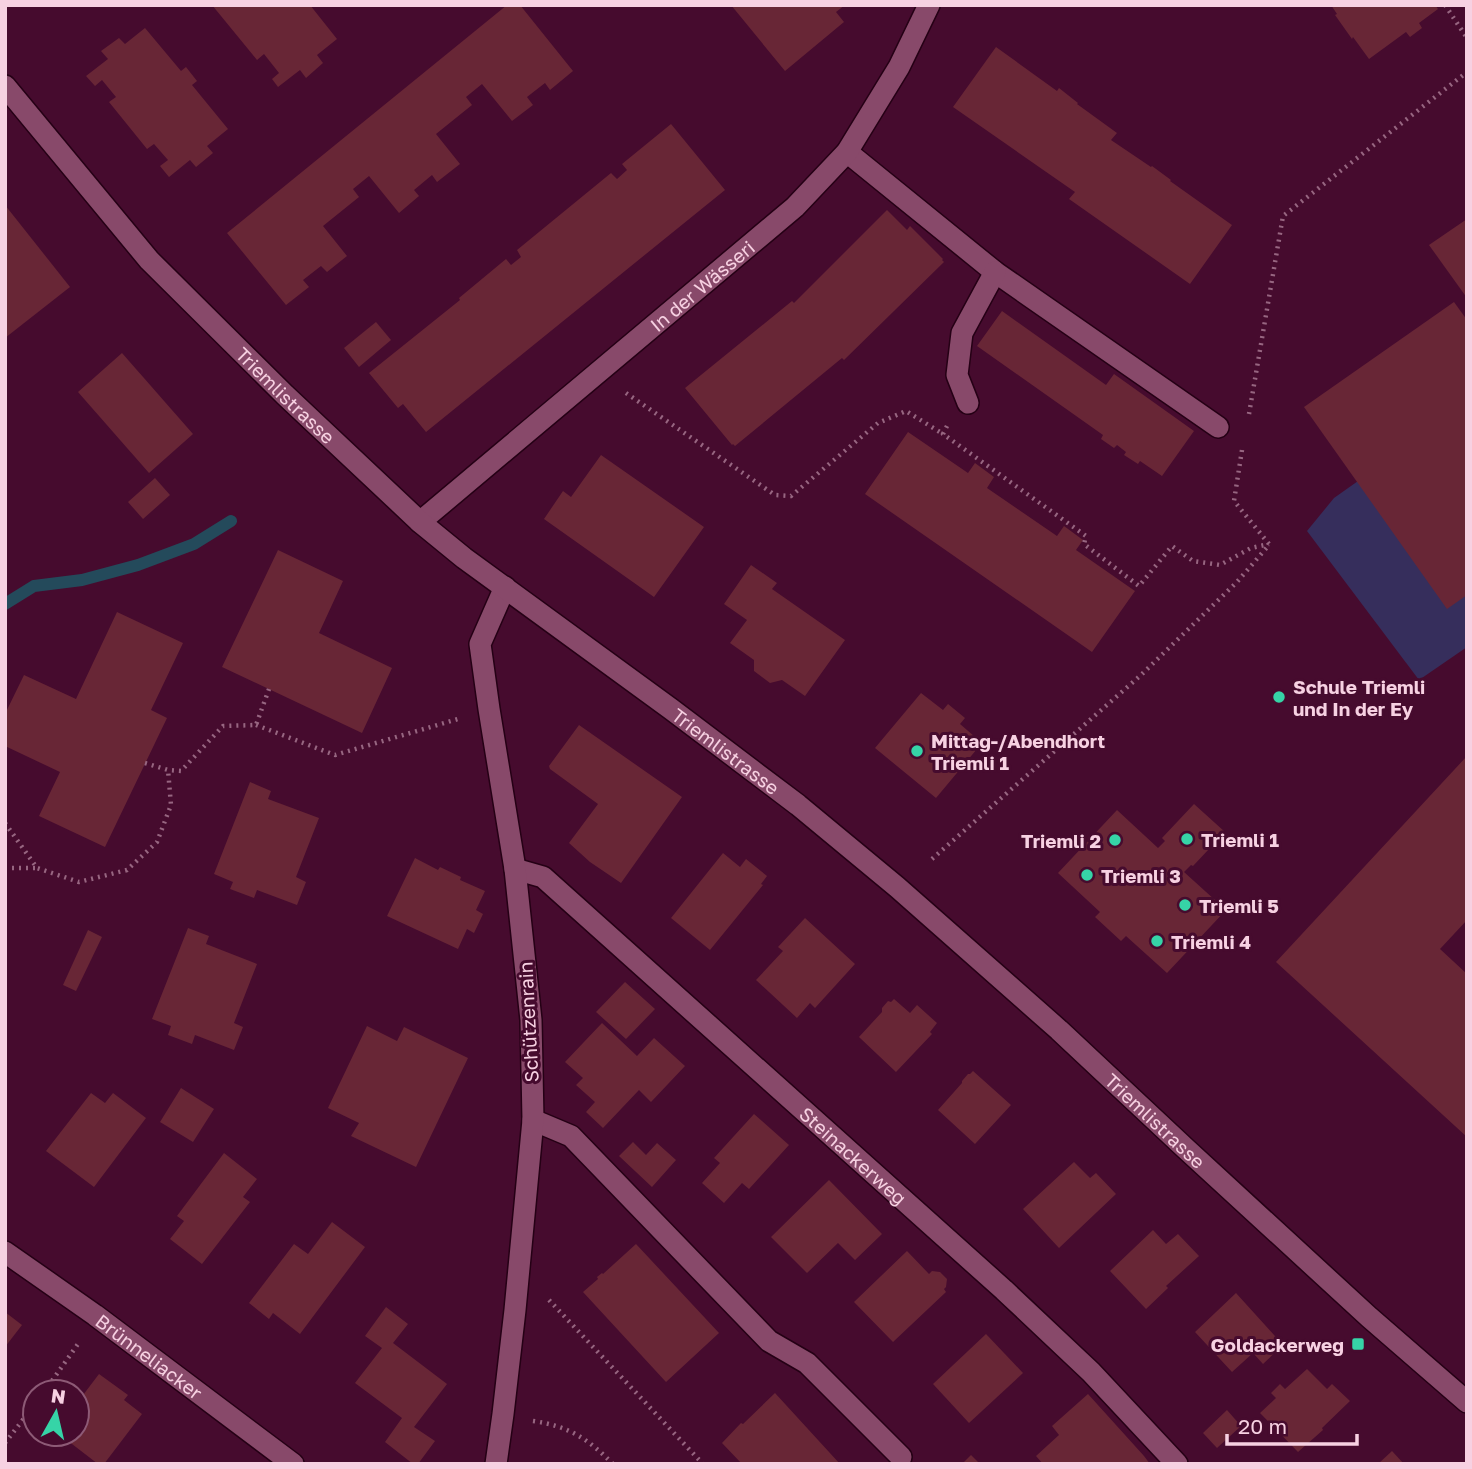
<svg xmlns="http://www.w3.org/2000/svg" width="1472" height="1469" viewBox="0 0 1472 1469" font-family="'Golos Text',sans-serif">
  <rect width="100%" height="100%" fill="#460b2e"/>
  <!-- green -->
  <polygon fill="#362e5c" points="1467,404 1467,647 1419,680 1307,531 1334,498"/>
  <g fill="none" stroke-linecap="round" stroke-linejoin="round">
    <!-- stream -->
    <polyline stroke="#244a5b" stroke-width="12" points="5,604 34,586 82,580 138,565 194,544 231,521"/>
  </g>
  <!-- building -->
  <g fill="#682636">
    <polygon points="212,5 310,5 337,39 317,55 323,63 306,78 300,70 278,87 272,79 279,73 264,54 257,60"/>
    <polygon points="507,5 520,5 573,71 550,90 545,83 527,97 533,105 512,121 482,84 466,97 472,105 436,134 460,164 437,182 432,175 414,190 419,196 399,213 369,176 353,189 359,197 323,226 347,256 327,272 321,266 303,280 309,287 286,305 227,233"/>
    <polygon points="731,5 845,5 836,12 844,22 785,71"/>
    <polygon points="1331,5 1435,5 1438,9 1419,23 1422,28 1410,37 1406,32 1369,59 1353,37 1352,39 1335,15 1337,14"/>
    <polygon points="145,28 181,71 186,67 197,81 192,85 228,129 207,146 213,153 196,167 190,160 169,177 160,166 168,160 154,144 147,149 109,102 116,97 102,80 95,86 86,76 108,59 101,51 119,38 125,44"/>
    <polygon points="996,47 1057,91 1059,88 1078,103 1077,104 1117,133 1111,140 1151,167 1152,166 1171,180 1170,181 1232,225 1190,284 1069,199 1075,192 953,107"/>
    <polygon points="671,124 725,190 426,432 403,404 398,408 369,373 460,300 459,298 506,259 511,265 521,257 517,250 611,173 617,179 627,170 622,164"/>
    <polygon points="5,205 70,287 5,338"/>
    <polygon points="887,210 907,230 910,226 943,259 942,260 944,262 844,360 842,358 735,446 733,444 732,445 685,388 792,301 794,303"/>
    <polygon points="1467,219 1467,298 1429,245"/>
    <polygon points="1454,302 1467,320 1467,595 1447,609 1304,407"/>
    <polygon points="1002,311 1106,385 1114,374 1194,431 1162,476 1140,461 1138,464 1124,455 1126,452 1117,445 1114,448 1101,439 1103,435 977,346"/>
    <polygon points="376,322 391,340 359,367 344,348"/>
    <polygon points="122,353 193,434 149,473 78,392"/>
    <polygon points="908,432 968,473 975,463 994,477 987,488 1057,536 1064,526 1083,540 1076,550 1135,591 1092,652 865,494"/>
    <polygon points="601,455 704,527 654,597 544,519 563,491 571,497"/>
    <polygon points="155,478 170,495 143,519 128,502"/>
    <polygon points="278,550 343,581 319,633 392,668 362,733 222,667"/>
    <polygon points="751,565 777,583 772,589 845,640 805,696 782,680 770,683 754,671 754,660 730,643 747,620 724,604"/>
    <polygon points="117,612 183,643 151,710 167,718 105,847 39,816 60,772 5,746 5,714 24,675 76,699"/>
    <polygon points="921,693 943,710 948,704 965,718 960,724 982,743 936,798 875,748"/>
    <polygon points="579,725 682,797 621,883 590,862 569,843 598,804 550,769 549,766"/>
    <polygon points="1467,756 1467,920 1440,949 1467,974 1467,1137 1276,962"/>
    <polygon points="250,782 271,791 268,799 319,818 296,877 306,882 297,905 257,890 254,898 230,889 233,882 214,874"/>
    <polygon points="1194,804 1225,832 1193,866 1191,865 1184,872 1226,910 1167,973 1126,936 1121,941 1095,917 1100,912 1058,873 1117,810 1158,848 1165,841 1162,838"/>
    <polygon points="723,853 740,867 746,859 767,876 761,884 763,885 710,950 671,918"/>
    <polygon points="415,858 438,870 440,867 461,877 460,880 485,891 476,910 483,914 474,933 467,929 458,949 387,916"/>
    <polygon points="805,918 855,964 815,1008 810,1003 797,1018 756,980 783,951 778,947"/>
    <polygon points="188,928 209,936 206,944 257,964 234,1023 243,1027 234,1050 195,1035 192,1044 168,1035 171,1026 152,1019"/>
    <polygon points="88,930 102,937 76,991 63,985"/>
    <polygon points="625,982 655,1009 626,1039 596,1012"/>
    <polygon points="894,999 910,1013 917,1005 937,1023 930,1032 932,1034 896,1072 859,1037 882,1012 882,1008 888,1001 891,1002"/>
    <polygon points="602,1023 637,1056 654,1038 685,1066 651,1102 639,1090 603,1128 586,1112 595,1102 576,1085 583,1078 565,1062"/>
    <polygon points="367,1026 397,1041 404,1027 468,1058 416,1167 351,1136 359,1123 328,1108"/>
    <polygon points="973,1071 1011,1105 975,1144 938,1110 962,1083 962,1081 968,1074 970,1074"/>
    <polygon points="181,1088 214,1109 193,1142 160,1122"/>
    <polygon points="91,1093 105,1103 113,1093 146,1118 94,1187 46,1151"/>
    <polygon points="754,1114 789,1145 749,1189 742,1183 724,1203 702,1183 720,1163 714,1158"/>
    <polygon points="633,1142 646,1155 657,1143 676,1160 652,1187 619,1156"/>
    <polygon points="224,1153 257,1179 243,1197 250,1202 202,1264 170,1239 184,1221 177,1216"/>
    <polygon points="1074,1162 1090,1178 1096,1173 1116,1194 1059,1248 1023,1209"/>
    <polygon points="829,1180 882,1234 855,1260 838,1243 807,1273 771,1237"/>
    <polygon points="332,1222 365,1247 300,1334 273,1313 269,1319 249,1303 294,1244 308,1254"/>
    <polygon points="1153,1230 1166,1244 1178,1234 1199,1256 1166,1286 1168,1288 1146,1309 1110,1271"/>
    <polygon points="636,1244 719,1333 666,1382 583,1292 598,1279 597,1277 602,1273 603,1274"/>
    <polygon points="907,1251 929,1274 932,1271 940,1272 947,1279 946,1287 944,1289 946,1292 893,1342 854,1302"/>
    <polygon points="1236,1293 1283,1345 1263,1364 1253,1353 1232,1372 1195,1332"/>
    <polygon points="386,1307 408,1324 393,1343 447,1384 414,1427 435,1441 418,1464 413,1464 385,1442 402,1418 355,1383 382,1348 365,1336"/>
    <polygon points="5,1312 22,1325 5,1347"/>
    <polygon points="986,1334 1023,1373 969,1423 933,1384"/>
    <polygon points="1307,1369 1327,1389 1332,1384 1350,1401 1322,1428 1323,1430 1298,1452 1260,1413 1276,1398 1271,1393 1280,1384 1285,1389"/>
    <polygon points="99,1374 128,1395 124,1400 142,1414 104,1464 98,1464 59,1434 77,1434 77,1403"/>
    <polygon points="775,1393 840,1464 742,1464 722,1443 741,1423 743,1424"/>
    <polygon points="1088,1394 1144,1456 1150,1464 1043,1464 1036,1456 1059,1435 1052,1426"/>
    <polygon points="1227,1410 1241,1426 1217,1448 1203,1433"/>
    <polygon points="1392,1451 1404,1464 1378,1464"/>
    <polygon points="971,1455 980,1464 962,1464"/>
  </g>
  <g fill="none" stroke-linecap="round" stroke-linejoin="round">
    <!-- service casing -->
    <g stroke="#250015" stroke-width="24">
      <g id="service">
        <polyline points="847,152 995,272 1218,427"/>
        <polyline points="968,403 957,375 962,333 995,272"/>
        <polyline points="533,1120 571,1136 769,1341 807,1363 901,1457"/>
      </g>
    </g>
    <!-- minor casing -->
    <g stroke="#250015" stroke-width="24">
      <g id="minor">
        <path id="s1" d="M 420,522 L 795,207 L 847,152 L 899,67 L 929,5"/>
        <path id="s2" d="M 515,869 L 543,877 L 1004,1290 L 1091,1372 L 1177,1464"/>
        <path id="s3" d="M 5,1252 L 95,1315 L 293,1464"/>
        <polyline points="496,1464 503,1414 515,1310 533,1120 531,1020 515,869 489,709 480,644 505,587"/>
      </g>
    </g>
    <!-- tertiary casing -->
    <g stroke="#250015" stroke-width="24">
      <g id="tertiary">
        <path id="s4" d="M 5,86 L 149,260 L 285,395 L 420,522 L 464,558 L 671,709 L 798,805 L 897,887 L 1059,1030 L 1185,1148 L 1369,1317 L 1467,1402"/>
      </g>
    </g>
    <!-- path -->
    <g stroke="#976681" stroke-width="4.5" stroke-dasharray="2 5" stroke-linecap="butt">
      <polyline points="1445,5 1467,38"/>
      <polyline points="626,393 775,495 791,496 878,423 906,411 943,434"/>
      <polyline points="1249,414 1283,216 1467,72"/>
      <polyline points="947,426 943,434 1086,536 1084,544 1139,586 1172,546 1193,561 1220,565 1251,548 1269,544"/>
      <polyline points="1242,450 1234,501 1269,544"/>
      <polyline points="256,725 335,755 458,719"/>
      <polyline points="145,763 168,770 181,771 223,726 256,725 269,689"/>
      <polyline points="5,823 37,868 79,882 127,870 157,842 171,805 168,770"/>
      <polyline points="932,859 1141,675 1237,582 1269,545"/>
      <polyline points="5,868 36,868"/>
      <polyline points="549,1300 703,1464"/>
      <polyline points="44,1392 78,1344"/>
      <path d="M 533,1421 C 569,1426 588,1439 613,1464"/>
      <polyline points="5,1443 35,1404"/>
    </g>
    <!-- service -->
    <use href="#service" stroke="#88496a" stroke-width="21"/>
    <!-- minor -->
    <use href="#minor" stroke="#88496a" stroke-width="21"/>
    <!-- tertiary -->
    <use href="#tertiary" stroke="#88496a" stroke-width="21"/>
  </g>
  <!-- markers -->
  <g fill="#36d4a7" stroke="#460b2e" stroke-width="2.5">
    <circle cx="1279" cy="697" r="7"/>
    <circle cx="917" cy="751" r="7"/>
    <circle cx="1187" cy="839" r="7"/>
    <circle cx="1115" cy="840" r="7"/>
    <circle cx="1087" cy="875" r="7"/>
    <circle cx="1185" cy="905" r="7"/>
    <circle cx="1157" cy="941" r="7"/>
    <rect x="1351" y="1337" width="14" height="14" rx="3.5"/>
  </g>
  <g text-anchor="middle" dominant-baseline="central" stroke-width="6" stroke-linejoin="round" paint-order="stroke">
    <!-- street labels -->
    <g font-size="19" fill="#f7d1e2" stroke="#460b2e">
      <text stroke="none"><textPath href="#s1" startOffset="368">In der Wässeri</textPath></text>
      <text stroke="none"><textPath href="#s4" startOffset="418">Triemlistrasse</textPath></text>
      <text stroke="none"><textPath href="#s4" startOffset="985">Triemlistrasse</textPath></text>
      <text transform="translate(528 1022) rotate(-93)">Schützenrain</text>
      <text stroke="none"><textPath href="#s4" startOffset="1552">Triemlistrasse</textPath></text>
      <text stroke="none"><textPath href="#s2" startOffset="446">Steinackerweg</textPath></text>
      <text stroke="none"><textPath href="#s3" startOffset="178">Brünneliacker</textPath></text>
    </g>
    <!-- poi labels -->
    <g font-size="19" font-weight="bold" fill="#f7d1e2" stroke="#460b2e" text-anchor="start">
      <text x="1293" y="686">Schule Triemli<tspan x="1293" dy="22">und In der Ey</tspan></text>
      <text x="931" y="740">Mittag-/Abendhort<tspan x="931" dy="22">Triemli 1</tspan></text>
      <text x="1201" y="839">Triemli 1</text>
      <text x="1101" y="840" text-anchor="end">Triemli 2</text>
      <text x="1101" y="875">Triemli 3</text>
      <text x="1199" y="905">Triemli 5</text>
      <text x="1171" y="941">Triemli 4</text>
      <text x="1344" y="1344" text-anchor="end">Goldackerweg</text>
    </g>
  </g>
  <!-- border -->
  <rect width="1472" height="1469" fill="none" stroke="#f7d1e2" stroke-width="14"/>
  <!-- north arrow -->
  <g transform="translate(56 1413) rotate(8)"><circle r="33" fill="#460b2e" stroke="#8d5a76" stroke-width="2"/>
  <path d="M0-5L12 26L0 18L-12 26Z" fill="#36d4a7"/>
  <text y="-10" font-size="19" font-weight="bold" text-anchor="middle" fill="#f7d1e2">N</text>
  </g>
  <!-- scale -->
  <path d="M1227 1434v10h130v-10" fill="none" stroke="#f7d1e2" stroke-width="3.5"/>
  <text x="1238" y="1434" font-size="21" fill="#f7d1e2" stroke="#460b2e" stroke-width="5" paint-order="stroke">20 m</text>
</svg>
